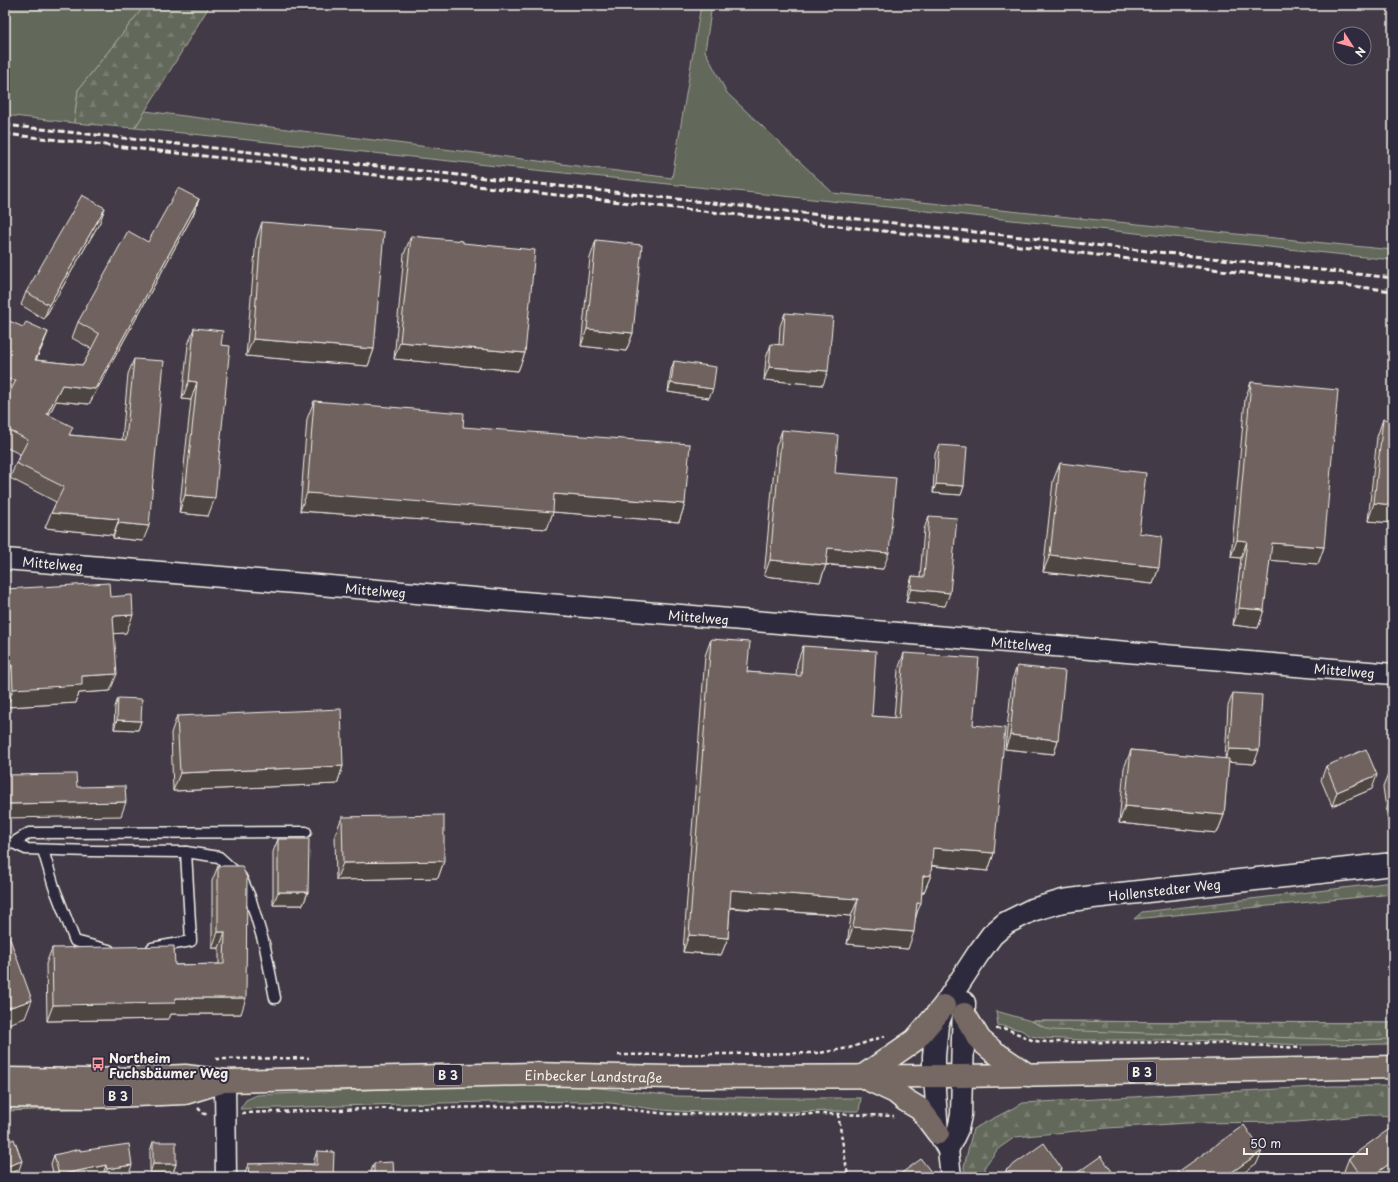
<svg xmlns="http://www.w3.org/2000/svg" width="1398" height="1182" viewBox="0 0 1398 1182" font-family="'Playpen Sans',sans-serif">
  <defs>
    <pattern id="forest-firs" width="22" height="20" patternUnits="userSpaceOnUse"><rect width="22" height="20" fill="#62675a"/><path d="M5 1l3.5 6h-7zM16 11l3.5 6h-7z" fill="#797d72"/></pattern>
  </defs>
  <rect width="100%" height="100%" fill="#423b47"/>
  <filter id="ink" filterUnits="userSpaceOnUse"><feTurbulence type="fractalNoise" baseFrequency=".025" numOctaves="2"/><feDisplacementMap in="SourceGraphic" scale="8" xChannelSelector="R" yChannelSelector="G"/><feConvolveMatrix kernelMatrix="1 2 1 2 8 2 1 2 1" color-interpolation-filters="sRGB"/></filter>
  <g filter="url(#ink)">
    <!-- green -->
    <g fill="#62675a" stroke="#abaca1">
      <polygon points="5,5 145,5 78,90 74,123 5,115"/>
      <polygon points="701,5 712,5 705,51 727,93 833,193 1393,250 1393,260 135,128 145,111 672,178"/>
      <polygon points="996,1011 1031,1021 1393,1023 1393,1044 1304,1045 1188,1040 1084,1040 1042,1038 1031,1036 1021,1030 998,1025"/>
      <path d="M 487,1084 L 563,1085 L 590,1087 L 676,1096 L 779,1098 L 861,1098 L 859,1111 C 798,1111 737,1114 676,1111 C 648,1110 619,1102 592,1102 C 475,1100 358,1106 240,1109 L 246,1100 L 257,1095 Z"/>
      <polygon points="181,1103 180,1105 5,1111 5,1105"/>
    </g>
    <!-- forest -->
    <g fill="url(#forest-firs)" stroke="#abaca1">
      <polygon points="145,5 210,5 135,128 74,123 78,90"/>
      <polygon points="1393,882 1393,894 1134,919 1142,912"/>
      <polygon points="1031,1021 1393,1023 1393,1039 1360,1040 1050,1030"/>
      <polygon points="1333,1086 1393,1086 1393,1116 1370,1115 1297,1122 1187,1123 1107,1128 1015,1137 998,1149 985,1166 986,1177 965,1177 964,1167 973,1129 1023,1103"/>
    </g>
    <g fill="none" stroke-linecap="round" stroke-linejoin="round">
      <!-- service casing -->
      <g stroke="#f4f1e8" stroke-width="13">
        <g id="service">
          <polyline points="13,843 26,849 91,851 186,852 219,857 241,877 250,897 265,947 275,998"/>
          <polyline points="5,845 13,843 29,833 306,832"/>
          <polyline points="43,850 54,887 75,941 109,950"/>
          <polyline points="152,948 191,941 186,852"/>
        </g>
      </g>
      <!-- minor casing -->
      <g stroke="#f4f1e8" stroke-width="23">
        <g id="minor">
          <path id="s1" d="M 5,559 L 1393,674"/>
          <polyline points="934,1076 938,1133 948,1150 951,1177"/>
          <polyline points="225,1081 226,1177"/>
          <polyline points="948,1150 958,1129 961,1115 962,1076"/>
        </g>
      </g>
      <!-- secondary casing -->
      <g stroke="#f4f1e8" stroke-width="25">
        <g id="secondary">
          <path id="s2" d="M 934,1076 L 934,1056 L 937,1025 L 944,1006 L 978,954 L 992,935 L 1006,923 L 1032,910 L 1063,901 L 1093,897 L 1393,864"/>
          <polyline points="962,1076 964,1003"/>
        </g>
      </g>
      <!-- primary casing -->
      <g stroke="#f4f1e8" stroke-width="25">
        <g id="primary">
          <polyline points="964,1014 980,1040 993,1051 1028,1075"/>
          <polyline points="863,1076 915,1040 944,1006"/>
          <path id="s3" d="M 5,1079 L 96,1080 L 185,1076 L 225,1081 L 531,1074 L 670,1077 L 962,1076 L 1393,1067"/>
          <polyline points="867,1079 895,1092 905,1100 920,1109 938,1133"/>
          <polyline points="5,1096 86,1097 185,1093 218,1083"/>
        </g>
      </g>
      <!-- path -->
      <g stroke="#f4f1e8" stroke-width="2.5" stroke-dasharray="4 3" stroke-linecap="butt">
        <polyline points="996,1029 1007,1029 1034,1041 1048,1042 1214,1043 1302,1048"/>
        <polyline points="618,1055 819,1053 849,1048 885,1036"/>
        <polyline points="216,1059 309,1058"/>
        <polyline points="198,1108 204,1114 209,1114"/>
        <polyline points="242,1113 368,1109 567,1106 606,1107 668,1114 838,1114 894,1116"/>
        <polyline points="838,1114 848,1177"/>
      </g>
      <!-- service -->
      <use href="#service" stroke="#2f2a3d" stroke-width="10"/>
      <!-- minor -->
      <use href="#minor" stroke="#2f2a3d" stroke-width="20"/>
      <!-- secondary -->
      <use href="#secondary" stroke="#2f2a3d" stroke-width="22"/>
      <!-- primary -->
      <use href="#primary" stroke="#766964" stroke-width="22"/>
      <!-- rail -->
      <g stroke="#f4f1e8" stroke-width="3" stroke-dasharray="6 3" stroke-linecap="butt">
        <polyline points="5,125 1393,278"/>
        <polyline points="5,134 1056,250 1393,291"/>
      </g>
    </g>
    <!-- wall -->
    <g fill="#605451" stroke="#f4f1e8">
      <polygon points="199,199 193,215 89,404 56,401 49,415 70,435 122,440 128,374 134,359 143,541 113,538 113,535 45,528 56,502 10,478 16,463 20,454 5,447 5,402 8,395 5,395 5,325 48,332 42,347 36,360 83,365 92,349 72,338 78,322 148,242"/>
      <polygon points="100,222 44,319 21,305 26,292"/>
      <polygon points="262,222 374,349 368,366 246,356 256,240"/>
      <polygon points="411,236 463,243 525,353 518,371 394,359 404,254"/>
      <polygon points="596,240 633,333 626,351 581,346 590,258"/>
      <polygon points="785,313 823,385 764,380 766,358 771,344 779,345 780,326"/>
      <polygon points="194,328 221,345 208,516 179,513 191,400 182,399 188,345"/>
      <polygon points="674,361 709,398 668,392 671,370"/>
      <polygon points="1251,382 1324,547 1318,564 1270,560 1258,628 1233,625 1241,558 1231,557 1245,399"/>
      <polygon points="314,401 463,427 685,504 679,522 553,512 547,529 300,511 307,419"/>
      <polygon points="1383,419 1393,523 1368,521 1377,437"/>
      <polygon points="782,430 835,473 883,569 826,565 820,582 764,576 776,447"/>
      <polygon points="939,445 964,486 961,495 933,493 935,454"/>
      <polygon points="1060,463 1139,533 1159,567 1153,584 1043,572 1053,481"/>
      <polygon points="929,516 945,606 906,602 908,590 912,576 920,577 924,529"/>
      <polygon points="5,589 110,597 126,633 114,633 110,691 79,693 76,703 7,707 6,683"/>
      <polygon points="711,639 747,672 796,676 797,663 803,646 872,716 894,718 898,670 904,653 973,725 994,853 988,871 931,866 931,875 924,892 922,893 908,949 847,944 851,916 730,908 728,938 721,955 683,952 705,656"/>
      <polygon points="1017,666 1058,740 1054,754 1005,749 1012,680"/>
      <polygon points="1233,693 1254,764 1228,762 1224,815 1217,833 1119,823 1124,768 1131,750 1225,759 1228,706"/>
      <polygon points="118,698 141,721 138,730 114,729 115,707"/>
      <polygon points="177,716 343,766 337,784 173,791 171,733"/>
      <polygon points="1326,766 1372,789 1332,806 1321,780"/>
      <polygon points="1393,769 1393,821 1388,822 1383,787 1390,770"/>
      <polygon points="342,817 444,861 438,878 336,880 335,835"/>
      <polygon points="278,839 308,892 303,905 273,905 273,852"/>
      <polygon points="218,866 241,1014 171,1014 169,1019 47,1021 46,964 52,948 175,965 219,964 219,948 212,948 212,881"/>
      <polygon points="1393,1128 1393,1174 1392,1172 1385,1177 1348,1177 1344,1171 1349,1158"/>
      <polygon points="153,1142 176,1164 173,1173 150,1173 150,1151"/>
      <polygon points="80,1151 129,1174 107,1177 103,1177 103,1174 89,1177 54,1177 51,1164 54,1155"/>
      <polygon points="317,1151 333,1177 245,1177 245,1173 248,1164 314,1164 314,1160"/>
      <polygon points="374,1163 394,1176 491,1177 371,1177 371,1171"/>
      <polygon points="1062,1169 1059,1177 1004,1177 1006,1170"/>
    </g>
    <!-- shaded-wall -->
    <g fill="#4e4542" stroke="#f4f1e8">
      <polygon points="199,199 193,215 89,404 56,401 42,429 47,414 62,385 95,389"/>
      <polygon points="105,208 100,222 44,319 49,305"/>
      <polygon points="587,329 633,333 626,351 581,346"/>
      <polygon points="48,332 42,347 29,375 35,360"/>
      <polygon points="253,339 374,349 368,366 246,356"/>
      <polygon points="400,342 525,353 518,371 394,359"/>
      <polygon points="769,367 828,371 823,385 764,380"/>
      <polygon points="5,379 16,380 10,395 5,395"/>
      <polygon points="189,381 197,382 191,400 182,399"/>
      <polygon points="671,383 713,389 709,398 668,392"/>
      <polygon points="936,484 964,486 961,495 933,493"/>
      <polygon points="307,493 554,494 685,504 679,522 553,512 547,529 300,511"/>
      <polygon points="185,495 215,498 208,516 179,513"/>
      <polygon points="1374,503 1393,505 1393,523 1368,521"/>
      <polygon points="51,513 119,519 113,535 45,528"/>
      <polygon points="118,523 149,526 143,541 113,538"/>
      <polygon points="1237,540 1247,541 1241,558 1231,557"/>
      <polygon points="1272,543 1324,547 1318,564 1266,560"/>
      <polygon points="828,548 889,553 883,569 822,564"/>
      <polygon points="1050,555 1159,567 1153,584 1043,572"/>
      <polygon points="770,560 826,565 820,582 764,576"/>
      <polygon points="911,589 950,593 945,606 906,602"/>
      <polygon points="1239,608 1264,610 1258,628 1233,625"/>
      <polygon points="133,615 126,633 107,634 113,616"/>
      <polygon points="5,665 12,665 6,683 5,683"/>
      <polygon points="117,674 110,691 79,693 76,703 7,707 13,689 82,676"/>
      <polygon points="117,720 141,721 138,730 114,729"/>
      <polygon points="1010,735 1058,740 1054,754 1005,749"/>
      <polygon points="1229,749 1259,750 1254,764 1224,762"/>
      <polygon points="343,766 337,784 173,791 180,773"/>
      <polygon points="1377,775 1372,789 1332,806 1337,792"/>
      <polygon points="126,802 121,816 5,818 5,804"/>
      <polygon points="1125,806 1224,815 1217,833 1119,823"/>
      <polygon points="1393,808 1393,821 1388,822"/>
      <polygon points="933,848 994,853 988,871 927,865"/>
      <polygon points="444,861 438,878 336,880 343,863"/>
      <polygon points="931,875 924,892 917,894 923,876"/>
      <polygon points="731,890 858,899 851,916 725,907"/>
      <polygon points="278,892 308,892 303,905 273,905"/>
      <polygon points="917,903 921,903 914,920"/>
      <polygon points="853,927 914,932 908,949 847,944"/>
      <polygon points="218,932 225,932 219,948 212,948"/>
      <polygon points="689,935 728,938 721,955 683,952"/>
      <polygon points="176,998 246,998 241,1014 171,1014 169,1019 47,1021 53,1005"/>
      <polygon points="32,1000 25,1018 5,1025 5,1009"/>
      <polygon points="1262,1151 1257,1163 1238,1177 1225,1177"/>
      <polygon points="22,1161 19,1170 5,1175 5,1167"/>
      <polygon points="1393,1161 1393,1168 1392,1172 1385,1177 1371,1177"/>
      <polygon points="153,1164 176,1164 173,1173 150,1173"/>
      <polygon points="106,1165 103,1174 89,1177 58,1177 59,1175"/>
      <polygon points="132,1165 129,1174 103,1177 107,1169"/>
      <polygon points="1062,1169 1059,1177 1051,1177"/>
    </g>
    <!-- building -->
    <g fill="#70625e" stroke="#f4f1e8">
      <polygon points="178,188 199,199 95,389 62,385 47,414 73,427 69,435 126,440 134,359 164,361 149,526 118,523 119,519 51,513 64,487 16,463 28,440 5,428 5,402 16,380 5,379 5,325 7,320 23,327 26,322 48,332 35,360 83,365 99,334 78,322 128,231 148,242"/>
      <polygon points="82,195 105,208 49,305 26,292"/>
      <polygon points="262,222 384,232 374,349 253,339"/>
      <polygon points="411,236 463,241 463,243 535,250 525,353 400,342"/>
      <polygon points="596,240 642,245 633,333 587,329"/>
      <polygon points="785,313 833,317 828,371 769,367 771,344 783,345"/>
      <polygon points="194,328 223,331 221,345 230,346 215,498 185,495 197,382 189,381"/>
      <polygon points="674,361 716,367 713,389 671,383"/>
      <polygon points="1251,382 1338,390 1324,547 1272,543 1264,610 1239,608 1247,541 1237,540"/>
      <polygon points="314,401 464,413 463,427 690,444 685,504 554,494 553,512 307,493"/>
      <polygon points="1383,419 1393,420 1393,505 1374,503"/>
      <polygon points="782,430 838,435 835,473 896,478 889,553 828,548 826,565 770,560"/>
      <polygon points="939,445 967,447 964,486 936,484"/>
      <polygon points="1060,463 1146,473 1139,533 1162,536 1159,567 1050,555"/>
      <polygon points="929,516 957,518 950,593 911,589 912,576 924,577"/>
      <polygon points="109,583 110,597 132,595 133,615 113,616 117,674 82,676 82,685 13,689 12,665 5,665 5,589"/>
      <polygon points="711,639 750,642 747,672 801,676 803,646 876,651 872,716 899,718 904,653 979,658 973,725 1005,728 994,853 933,848 931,875 923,876 921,903 917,903 914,932 853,927 858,899 731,890 728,938 689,935"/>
      <polygon points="1017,666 1065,671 1058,740 1010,735"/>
      <polygon points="1233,693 1262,695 1259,750 1229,749"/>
      <polygon points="118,698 142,699 141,721 117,720"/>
      <polygon points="341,709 343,766 180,773 177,716"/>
      <polygon points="1366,749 1377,775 1337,792 1326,766"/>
      <polygon points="1131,750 1229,759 1224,815 1125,806"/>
      <polygon points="1393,769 1393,794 1390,770"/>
      <polygon points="76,774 77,787 125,786 126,802 5,804 5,775"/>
      <polygon points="444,815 444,861 343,863 342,817"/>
      <polygon points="278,839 309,839 308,892 278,892"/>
      <polygon points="218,866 242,866 247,878 246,998 176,998 175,1003 53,1005 52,948 174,946 175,965 224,964 225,932 218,932"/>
      <polygon points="5,925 32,1000 5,1009"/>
      <polygon points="1244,1125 1262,1151 1225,1177 1171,1177"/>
      <polygon points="1392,1127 1393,1128 1393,1161 1371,1177 1362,1177 1349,1158"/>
      <polygon points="14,1139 22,1161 5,1167 5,1143"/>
      <rect x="153" y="1142" width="23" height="22"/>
      <polygon points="1044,1143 1062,1169 1051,1177 1011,1177 1006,1170"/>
      <polygon points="129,1144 132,1165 107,1169 106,1165 59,1175 54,1155 80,1149 80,1151"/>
      <polygon points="317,1151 334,1152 333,1177 249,1177 248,1164 282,1163 317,1165"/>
      <polygon points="1101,1156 1116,1177 1071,1177"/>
      <polygon points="921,1159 935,1177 896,1177"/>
      <polygon points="393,1162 394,1176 491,1172 491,1177 374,1177 374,1163"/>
      <polygon points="1157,1171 1162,1177 1149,1177"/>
      <polygon points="591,1174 591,1177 507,1177"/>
    </g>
  </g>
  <!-- icons -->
  <defs>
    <g id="bus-bare" transform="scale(1.08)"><path d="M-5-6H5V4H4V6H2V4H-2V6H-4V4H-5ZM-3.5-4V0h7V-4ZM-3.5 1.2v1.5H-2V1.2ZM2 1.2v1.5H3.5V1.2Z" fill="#ff9aa2" stroke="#2f2a3d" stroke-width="2.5" paint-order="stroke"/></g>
  </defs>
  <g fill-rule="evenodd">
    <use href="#bus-bare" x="98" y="1064"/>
  </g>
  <g text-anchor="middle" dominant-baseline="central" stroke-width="4" stroke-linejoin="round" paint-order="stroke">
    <!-- shield labels -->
    <g fill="#2f2a3d" stroke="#b9b5b5" stroke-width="1">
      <rect x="1128" y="1062" width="28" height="20" rx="3"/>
      <rect x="434" y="1065" width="28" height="20" rx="3"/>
      <rect x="104" y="1086" width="28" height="20" rx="3"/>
    </g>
    <g font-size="12" font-weight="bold" fill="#f4f1e8">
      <text x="1142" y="1072">B 3</text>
      <text x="448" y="1075">B 3</text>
      <text x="118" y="1096">B 3</text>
    </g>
    <!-- street labels -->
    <g font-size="13" fill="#f4f1e8" stroke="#2f2a3d">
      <text stroke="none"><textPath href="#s1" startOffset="48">Mittelweg</textPath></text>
      <text stroke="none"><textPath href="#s1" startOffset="372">Mittelweg</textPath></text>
      <text stroke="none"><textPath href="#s1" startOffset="696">Mittelweg</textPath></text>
      <text stroke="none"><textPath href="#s1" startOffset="1020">Mittelweg</textPath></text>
      <text stroke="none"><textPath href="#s1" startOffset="1344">Mittelweg</textPath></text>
      <text stroke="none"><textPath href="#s2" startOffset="339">Hollenstedter Weg</textPath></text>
      <text stroke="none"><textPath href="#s3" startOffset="589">Einbecker Landstraße</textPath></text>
    </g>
    <!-- poi labels -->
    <g font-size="13" font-weight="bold" fill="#f4f1e8" stroke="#2f2a3d" text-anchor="start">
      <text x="109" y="1057">Northeim<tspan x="109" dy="15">Fuchsbäumer Weg</tspan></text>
    </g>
  </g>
  <!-- margin -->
  <rect width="1398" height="1182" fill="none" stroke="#2f2a3d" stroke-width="20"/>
  <rect x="10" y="10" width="1378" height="1162" fill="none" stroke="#f4f1e8" stroke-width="1.5" filter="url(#ink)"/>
  <!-- north arrow -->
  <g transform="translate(1352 46) rotate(126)"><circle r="19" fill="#2f2a3d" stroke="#7e7a81"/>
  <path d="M0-3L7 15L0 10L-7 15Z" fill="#ff9aa2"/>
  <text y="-6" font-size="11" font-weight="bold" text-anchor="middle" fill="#f4f1e8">N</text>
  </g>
  <!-- scale -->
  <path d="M1244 1148v6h123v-6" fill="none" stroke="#f4f1e8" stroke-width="2"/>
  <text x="1250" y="1148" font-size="12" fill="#f4f1e8" stroke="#2f2a3d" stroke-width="3" paint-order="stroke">50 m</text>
</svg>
